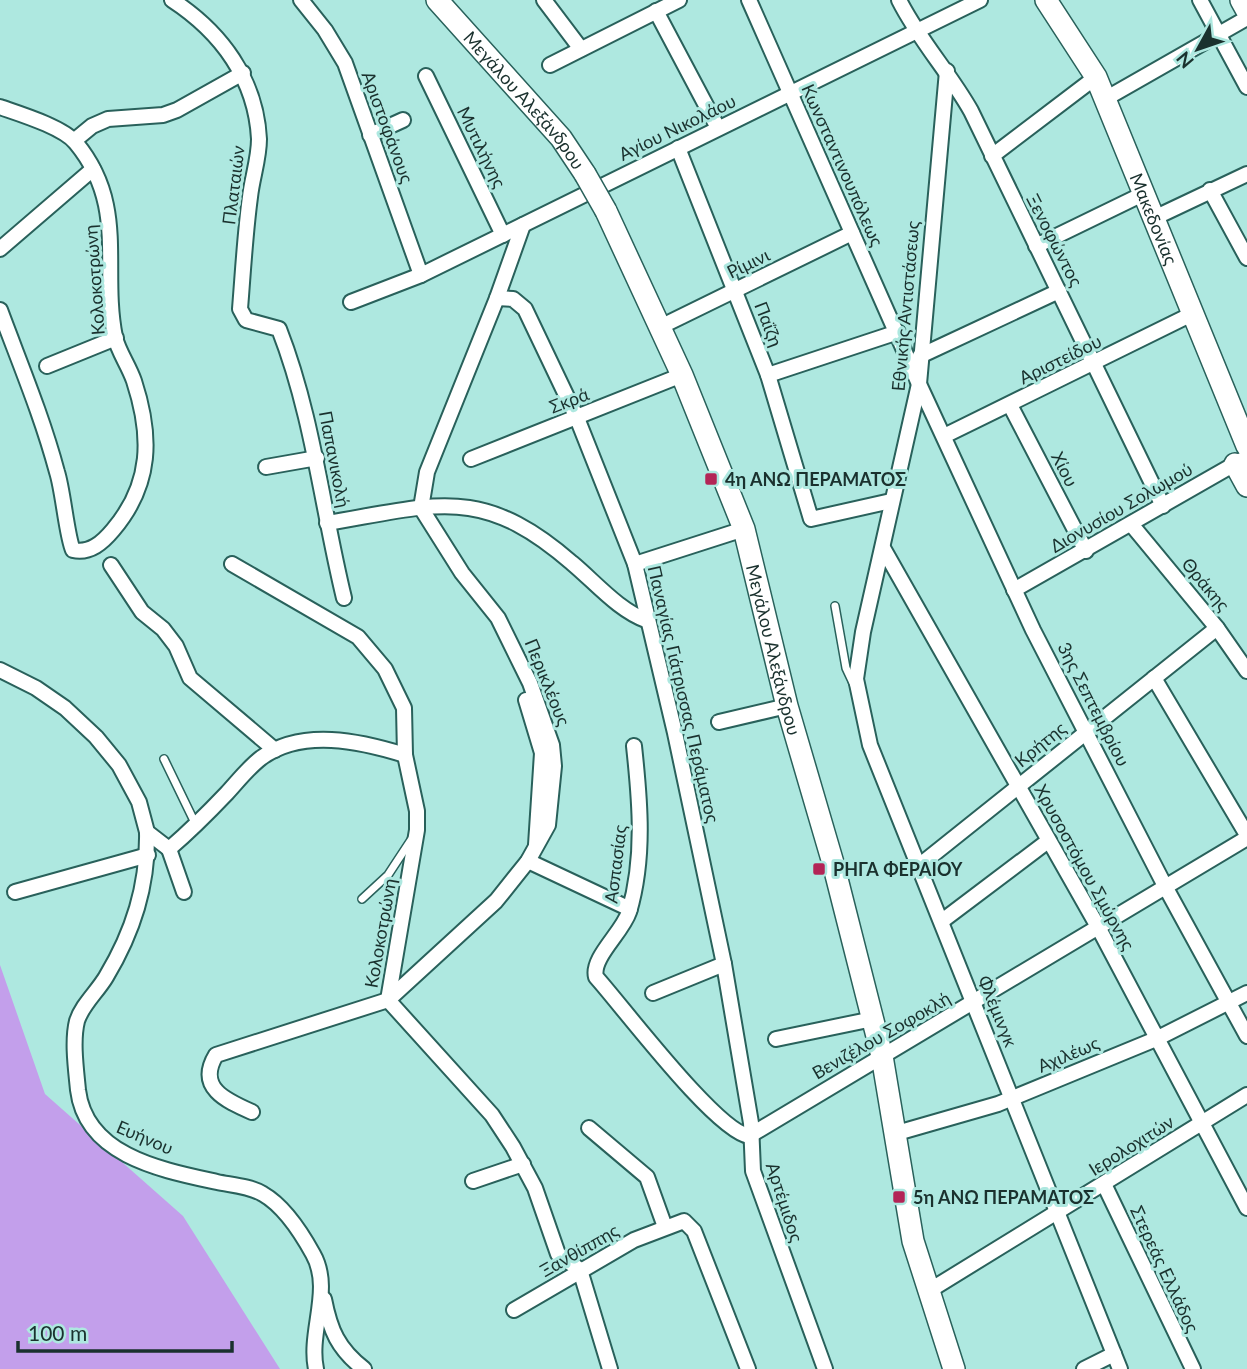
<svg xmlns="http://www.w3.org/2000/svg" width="1247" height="1369" viewBox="0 0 1247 1369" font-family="Lato,sans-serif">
  <rect width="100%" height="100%" fill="#aee8e0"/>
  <!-- grass -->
  <polygon fill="#c39feb" points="0,965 45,1094 183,1216 280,1369 0,1369"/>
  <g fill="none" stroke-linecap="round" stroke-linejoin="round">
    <!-- lane casing -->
    <g stroke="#29615b" stroke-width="10">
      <g id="lane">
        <polyline points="835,606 846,668 854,685"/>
        <polyline points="164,759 196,825"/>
        <polyline points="362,899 388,875 411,840"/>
      </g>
    </g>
    <!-- street casing -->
    <g stroke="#29615b" stroke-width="18">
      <g id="street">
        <path d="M 172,0 C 221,32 256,79 259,139 C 259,159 252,178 250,197 C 245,234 243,272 240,309 L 246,320 L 279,329 C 313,416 322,508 344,598"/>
        <polyline points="301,0 325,30 345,63 421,275"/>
        <polyline points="544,0 581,49"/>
        <polyline points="749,0 919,384 1033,630 1166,888 1247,1036"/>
        <path d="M 899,0 C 919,40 949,72 971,111 L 1163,506"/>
        <polyline points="1200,0 1247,87"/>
        <polyline points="656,11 718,128"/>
        <polyline points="550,65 679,0"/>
        <polyline points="947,71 919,384 863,632 856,679 870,745 1120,1369"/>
        <polyline points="426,76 503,235"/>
        <polyline points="1105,99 1247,18"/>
        <path d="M 0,107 C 20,114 63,127 76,143 C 128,206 101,267 115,337 C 118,351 129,366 134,381 C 152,436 152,484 113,530 C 103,542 90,554 73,550 C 67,538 63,490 57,472 C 42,416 20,364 0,310"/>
        <polyline points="370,135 403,120"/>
        <polyline points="75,140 92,126 108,119 163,115 177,110 243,73"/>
        <polyline points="678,148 768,375 811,519 891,501"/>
        <polyline points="992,156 1096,77"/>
        <polyline points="1210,190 1247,258"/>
        <polyline points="1154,218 1247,174"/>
        <polyline points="1036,246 1143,194"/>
        <polyline points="0,249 93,169"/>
        <polyline points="497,298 513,299 525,309 577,418 635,564 675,733 724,964 751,1123 753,1171 825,1369"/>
        <polyline points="351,302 421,275 980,0"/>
        <polyline points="660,327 852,233"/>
        <polyline points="920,356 1059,291"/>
        <polyline points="47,366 116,338"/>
        <polyline points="768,375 898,332"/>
        <polyline points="1010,405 1086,551"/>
        <polyline points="944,436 1192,314"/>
        <polyline points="471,459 682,375"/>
        <polyline points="266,467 317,458"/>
        <path d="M 327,523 C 436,505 481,484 572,563 C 595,582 619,611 648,621"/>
        <polyline points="1131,524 1217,628 1247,671"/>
        <polyline points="883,548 1097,925 1247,1208"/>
        <polyline points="232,564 358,637 385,669 404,708 405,755 417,811 417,830 388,1000 492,1115 513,1147 535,1188 558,1254 580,1270 610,1369"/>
        <polyline points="635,564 744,529"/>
        <polyline points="111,565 142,612 163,629 176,646 190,678 275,750"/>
        <polyline points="1014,590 1247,457"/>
        <path d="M 0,670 L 36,688 L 65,708 L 96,737 L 119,765 L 139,802 L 147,832 L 169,849 C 190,831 208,813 227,793 C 238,781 248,768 261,758 C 302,728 360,741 405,755"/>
        <polyline points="1154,678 1247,835"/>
        <polyline points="526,700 542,753 536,845"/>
        <polyline points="719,722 787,706"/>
        <path d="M 634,746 C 640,801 645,858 629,912 C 622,933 591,958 596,977 C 623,1007 716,1131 749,1136"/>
        <path d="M 147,832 C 148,886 133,932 106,977 C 97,992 82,1005 77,1021 C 72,1041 76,1069 78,1090 C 86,1156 162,1170 217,1182 C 231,1185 250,1186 263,1194 C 284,1206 302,1234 313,1254 C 333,1289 308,1332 316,1369"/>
        <polyline points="169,849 184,892"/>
        <polyline points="528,861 630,909"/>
        <polyline points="920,865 1217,628"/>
        <polyline points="15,892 148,855"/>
        <polyline points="942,921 1048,841"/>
        <polyline points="653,993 724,964"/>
        <polyline points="776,1039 873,1019"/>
        <path d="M 252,1112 C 227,1101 196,1088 216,1055 L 388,1000 L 496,901 L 528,861 L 548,825 L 554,766 L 552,745 L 530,683 L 498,618 L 462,573 L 421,508 L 427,472 L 497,298 L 523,225"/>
        <polyline points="589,1128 647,1177 665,1227"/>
        <polyline points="897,1133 998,1104 1156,1039 1247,993"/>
        <polyline points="749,1136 1247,838"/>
        <polyline points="473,1181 523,1164"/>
        <polyline points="1104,1184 1193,1369"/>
        <polyline points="927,1292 1247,1095"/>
        <path d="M 324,1299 C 330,1330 338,1349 364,1369"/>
        <polyline points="514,1310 634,1240 684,1221 694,1231 748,1369"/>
        <polyline points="1084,1369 1114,1354"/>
      </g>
    </g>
    <!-- secondary casing -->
    <g stroke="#29615b" stroke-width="24">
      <g id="secondary">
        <path id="s1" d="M 437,0 L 561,138 L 585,174"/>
        <path id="s2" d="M 1046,0 L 1096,77 L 1247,446"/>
        <path id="s3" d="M 606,211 L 682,375 L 744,529 L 787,706 L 833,863 L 882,1056 L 913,1241 L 954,1369"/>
        <polyline points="1235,464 1247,486"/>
      </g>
    </g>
    <!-- primary casing -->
    <g stroke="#29615b" stroke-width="26">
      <polyline id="primary" points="1242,0 1247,9"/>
    </g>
    <!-- lane -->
    <use href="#lane" stroke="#fff" stroke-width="7"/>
    <!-- street -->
    <use href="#street" stroke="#fff" stroke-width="14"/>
    <!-- secondary -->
    <use href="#secondary" stroke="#fff" stroke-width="21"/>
    <!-- primary -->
    <use href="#primary" stroke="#fff" stroke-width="23"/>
    <!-- secondary-bridge casing -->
    <g stroke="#29615b" stroke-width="24" stroke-linecap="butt">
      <polyline id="secondary-bridge" points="585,174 606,211"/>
    </g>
    <!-- secondary-bridge -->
    <use href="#secondary-bridge" stroke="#fff" stroke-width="21"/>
  </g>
  <!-- markers -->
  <g fill="#b32456" stroke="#aee8e0" stroke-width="2.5">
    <rect x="704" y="472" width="14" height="14" rx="3.5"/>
    <rect x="812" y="862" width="14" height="14" rx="3.5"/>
    <rect x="892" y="1190" width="14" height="14" rx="3.5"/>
  </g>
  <g text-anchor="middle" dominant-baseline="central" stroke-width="6" stroke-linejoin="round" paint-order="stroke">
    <!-- street labels -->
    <g font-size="18" fill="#1a312e" stroke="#aee8e0">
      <text stroke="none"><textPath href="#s1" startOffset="133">Μεγάλου Αλεξάνδρου</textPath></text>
      <text transform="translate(388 127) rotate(70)">Αριστοφάνους</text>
      <text transform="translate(677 127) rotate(-26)">Αγίου Νικολάου</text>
      <text transform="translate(482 147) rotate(64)">Μυτιλήνης</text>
      <text transform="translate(843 165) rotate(66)">Κωνσταντινουπόλεως</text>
      <text transform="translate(233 185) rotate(-83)">Πλαταιών</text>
      <text stroke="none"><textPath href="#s2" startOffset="245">Μακεδονίας</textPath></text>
      <text transform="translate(1055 240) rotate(63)">Ξενοφώντος</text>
      <text transform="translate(748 263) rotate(-26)">Ρίμινι</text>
      <text transform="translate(94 280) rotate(-94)">Κολοκοτρώνη</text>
      <text transform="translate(905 306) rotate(-85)">Εθνικής Αντιστάσεως</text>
      <text transform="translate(769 324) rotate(69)">Παΐζη</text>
      <text transform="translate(1060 359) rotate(-26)">Αριστείδου</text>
      <text transform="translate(569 400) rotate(-21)">Σκρά</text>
      <text transform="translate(335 459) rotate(79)">Παπανικολή</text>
      <text transform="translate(1065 469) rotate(63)">Χίου</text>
      <text transform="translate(1121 507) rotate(-30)">Διονυσίου Σολωμού</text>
      <text transform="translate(1206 584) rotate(50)">Θράκης</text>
      <text stroke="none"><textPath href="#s3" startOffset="471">Μεγάλου Αλεξάνδρου</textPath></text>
      <text transform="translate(548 682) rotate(68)">Περικλέους</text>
      <text transform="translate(684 694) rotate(77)">Παναγίας Γιάτρισσας Περάματος</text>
      <text transform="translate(1094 704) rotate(63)">3ης Σεπτεμβρίου</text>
      <text transform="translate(1040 744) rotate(-39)">Κρήτης</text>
      <text transform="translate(615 864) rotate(-83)">Ασπασίας</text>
      <text transform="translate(1085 867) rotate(61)">Χρυσοστόμου Σμύρνης</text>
      <text transform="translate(380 933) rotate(-80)">Κολοκοτρώνη</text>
      <text transform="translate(998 1011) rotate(68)">Φλέμινγκ</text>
      <text transform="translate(881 1035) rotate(-30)">Βενιζέλου Σοφοκλή</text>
      <text transform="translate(1068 1054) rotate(-23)">Αχιλέως</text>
      <text transform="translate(145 1137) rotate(23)">Ευήνου</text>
      <text transform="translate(1131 1145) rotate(-32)">Ιερολοχιτών</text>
      <text transform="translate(785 1202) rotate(72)">Αρτέμιδος</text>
      <text transform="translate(579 1250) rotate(-30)">Ξανθίππης</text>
      <text transform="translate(1165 1269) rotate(65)">Στερεάς Ελλάδος</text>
    </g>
    <!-- poi labels -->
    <g font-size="18" font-weight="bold" fill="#1a312e" stroke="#aee8e0" text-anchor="start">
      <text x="725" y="479">4η ΑΝΩ ΠΕΡΑΜΑΤΟΣ</text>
      <text x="833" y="869">ΡΗΓΑ ΦΕΡΑΙΟΥ</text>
      <text x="913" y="1197">5η ΑΝΩ ΠΕΡΑΜΑΤΟΣ</text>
    </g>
  </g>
  <!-- north arrow -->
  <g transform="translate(1198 49) rotate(230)" stroke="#aee8e0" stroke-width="5" paint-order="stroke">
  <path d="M0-5L12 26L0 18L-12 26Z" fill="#1a312e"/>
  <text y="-10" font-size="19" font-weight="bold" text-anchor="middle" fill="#1a312e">N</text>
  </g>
  <!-- scale -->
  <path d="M18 1341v10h214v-10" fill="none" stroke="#1a312e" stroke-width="3.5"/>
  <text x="28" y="1341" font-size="21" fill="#1a312e" stroke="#aee8e0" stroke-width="5" paint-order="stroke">100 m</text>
</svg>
